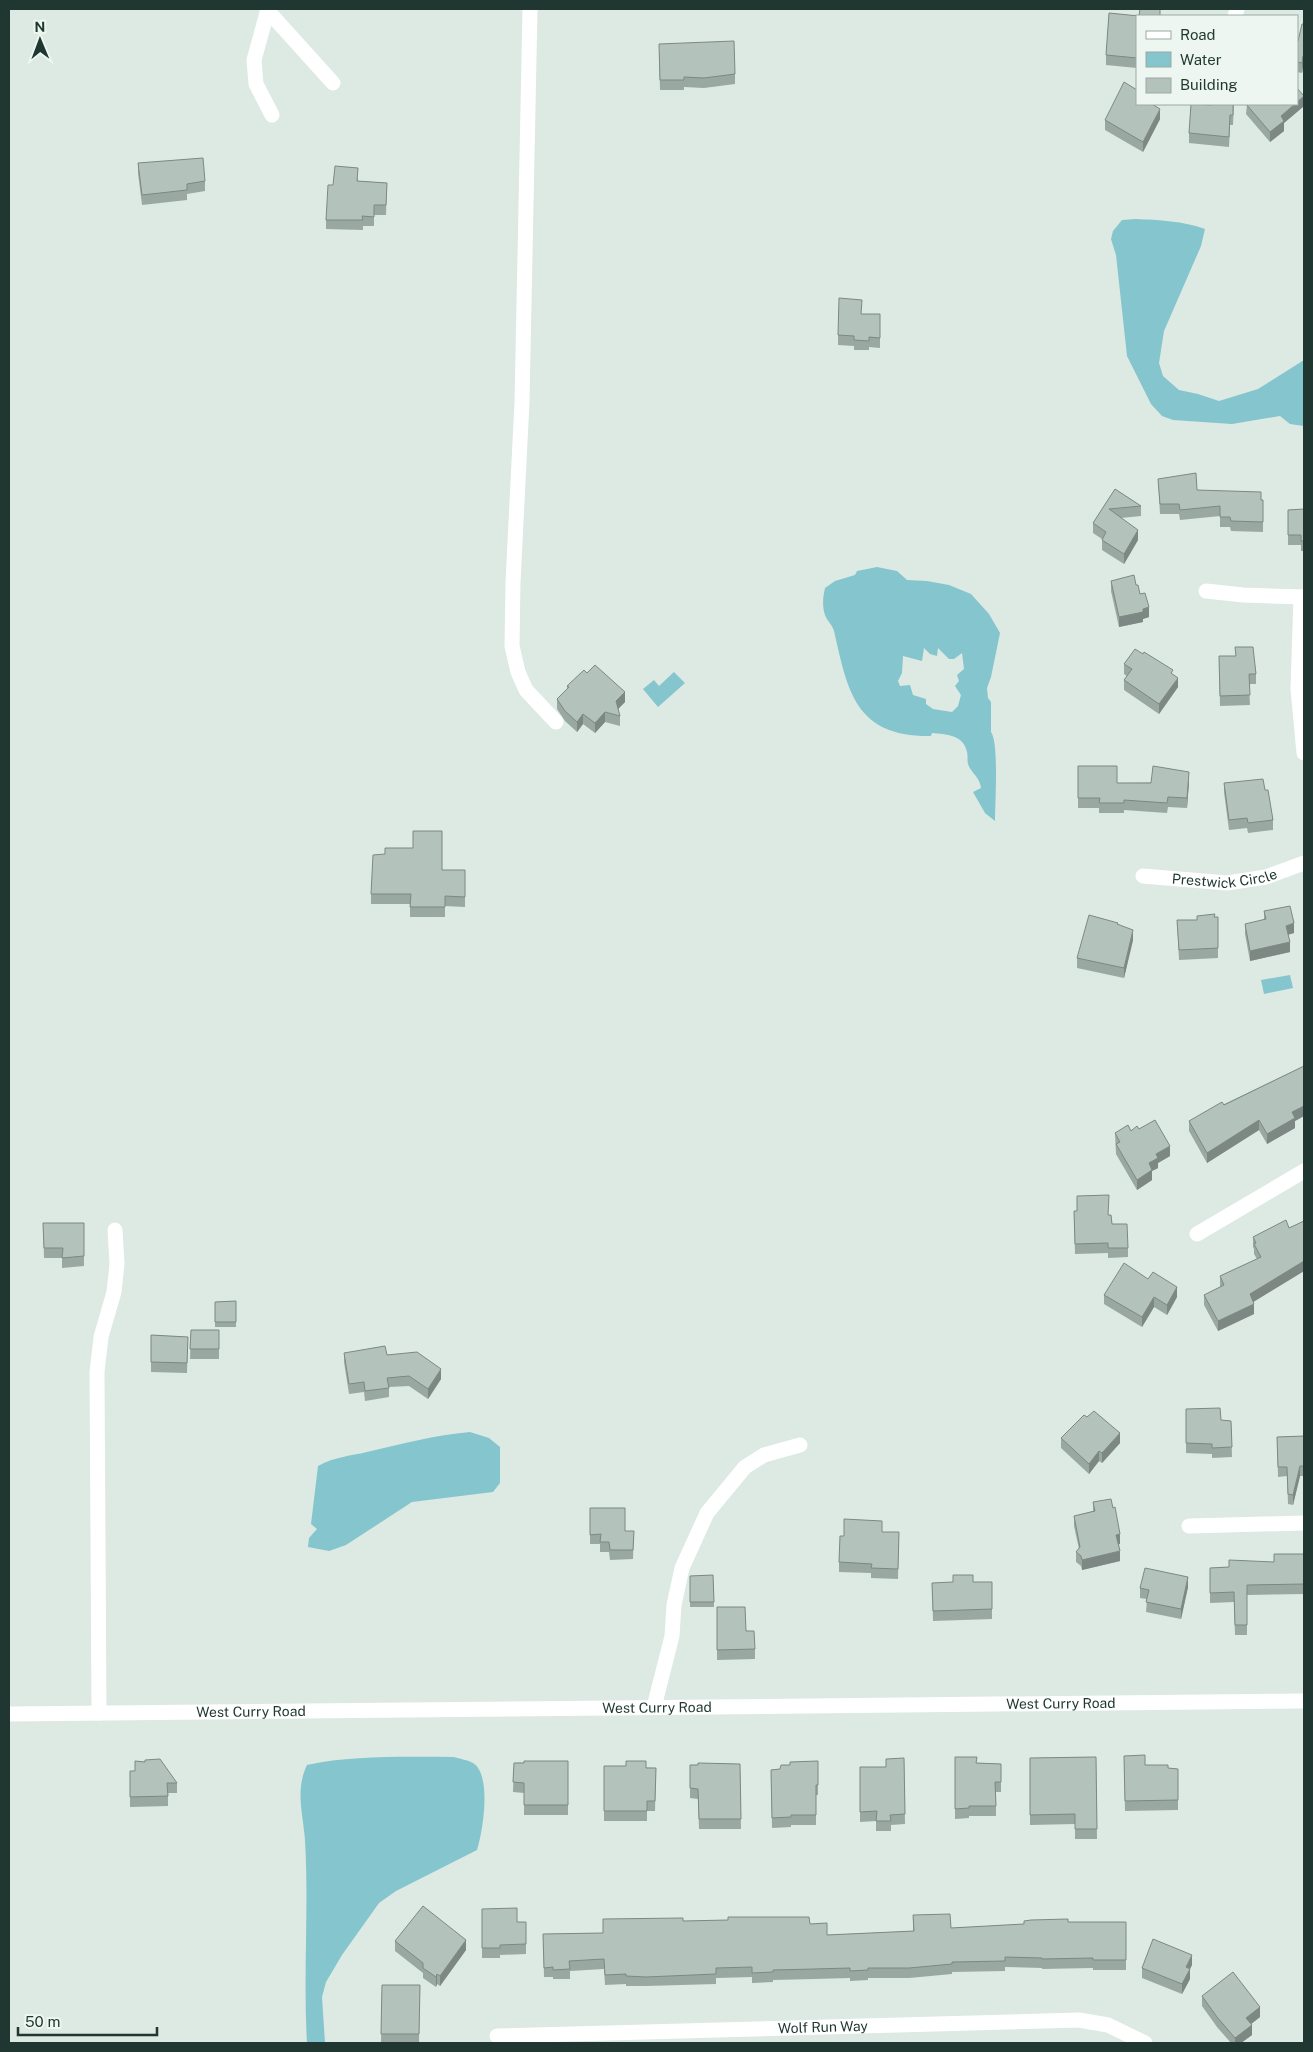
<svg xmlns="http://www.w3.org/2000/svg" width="1313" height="2052" viewBox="0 0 1313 2052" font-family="'Public Sans',sans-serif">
  <rect width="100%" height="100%" fill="#dde9e3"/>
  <!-- water -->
  <g fill="#85c5cd" fill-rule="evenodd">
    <path d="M 1136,219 C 1159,220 1183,221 1205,229 L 1201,246 L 1164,331 L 1159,363 L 1163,376 L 1179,390 L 1198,394 L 1219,401 L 1258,389 L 1304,360 L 1304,426 L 1290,424 L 1280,416 L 1232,424 L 1173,420 L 1162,416 L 1151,404 L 1127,356 L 1116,255 L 1111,239 L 1113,231 L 1122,220 Z"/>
    <path d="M 877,567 L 897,571 L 907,580 L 927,581 L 949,585 L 971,594 L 989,614 L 1000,633 L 991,677 L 987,688 L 988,698 L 991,702 L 991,732 C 999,742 995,804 995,821 L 985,813 L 973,792 L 981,788 C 980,777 971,773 968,764 C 967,760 968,755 967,752 C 964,735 946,734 932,733 L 931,736 C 856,737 848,693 834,631 C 832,624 827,621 825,615 C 822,606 823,596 825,588 L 835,581 L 855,575 L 857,571 ZM 924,648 L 930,654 L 937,656 L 938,648 L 949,659 L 954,659 L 962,653 L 964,669 L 957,675 L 959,681 L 955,686 L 961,695 L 958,706 L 952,712 L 933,709 L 926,704 L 926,699 L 913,695 L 910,685 L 900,686 L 898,681 L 902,673 L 903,656 L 922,661 Z"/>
    <polygon points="674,672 685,683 658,707 643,689 654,680 659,686"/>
    <polygon points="1290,975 1293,988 1264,994 1261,980"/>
    <path d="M 470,1432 L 489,1438 L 500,1447 L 500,1483 L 493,1492 L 412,1502 L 346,1545 L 329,1551 L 308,1547 L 309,1538 L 317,1529 L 311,1524 L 318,1466 C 334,1457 350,1456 367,1452 C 401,1444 435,1435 470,1432 Z"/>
    <path d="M 454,1757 C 460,1759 468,1760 473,1763 C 492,1774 483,1832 477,1850 L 396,1891 L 379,1903 L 342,1955 L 326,1982 L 322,1997 L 325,2043 L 307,2043 C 303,1976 309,1907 305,1840 C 303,1814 295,1790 307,1765 C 354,1755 406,1757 454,1757 Z"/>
  </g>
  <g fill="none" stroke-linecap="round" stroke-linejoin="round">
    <!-- minor -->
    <g stroke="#fff" stroke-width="15">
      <polyline points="268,9 254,60 256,84 272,115"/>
      <polyline points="530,9 522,402 513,582 512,646 518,672 526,690 556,722"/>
      <polyline points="268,11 333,83"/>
      <polyline points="1235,16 1237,9"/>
      <polyline points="1206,591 1243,595 1304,597"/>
      <polyline points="1301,597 1298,689 1304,753"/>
      <path id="s1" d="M 1143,876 L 1227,883 L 1266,877 L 1304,863"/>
      <polyline points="1197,1234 1304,1171"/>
      <polyline points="1189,1526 1304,1523"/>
      <polyline points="654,1707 672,1636 674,1605 682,1568 707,1513 745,1467 764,1455 800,1445"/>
      <polyline points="99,1713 97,1372 101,1337 114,1292 117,1264 115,1230"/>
      <path id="s2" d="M 9,1714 L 1304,1701"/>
      <path id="s3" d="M 497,2036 L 1079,2020 L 1108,2025 L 1145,2043"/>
    </g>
  </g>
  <!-- wall -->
  <g fill="#9aa8a2">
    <polygon points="1140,9 1160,9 1160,16 1137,16 1137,68 1106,65 1106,55 1109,13 1139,16"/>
    <polygon points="1304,24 1304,66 1303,66 1302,73 1297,72 1297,41 1298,41"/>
    <polygon points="659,54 735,74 735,84 704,88 684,87 684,90 660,90"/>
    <polygon points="1234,104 1233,125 1230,125 1229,147 1189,143 1189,133 1212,105"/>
    <polygon points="1247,104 1304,106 1284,123 1284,131 1270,142 1246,114"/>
    <polygon points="1160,119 1143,152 1105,130 1105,120"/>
    <polygon points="138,163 205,181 205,191 187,194 187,200 142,205 138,173"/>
    <polygon points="358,178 358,181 387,183 386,215 374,215 374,226 363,226 363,230 326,229 326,220 333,185"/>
    <polygon points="862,314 880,314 880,348 869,347 869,350 854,350 854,346 838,345 838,335"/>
    <polygon points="1158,479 1197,490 1263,500 1263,532 1231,531 1230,527 1220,527 1220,516 1180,520 1179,514 1160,514"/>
    <polygon points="1115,489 1141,506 1141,516 1121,518 1138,540 1124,564 1102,550 1102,539 1093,533 1093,523"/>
    <polygon points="1304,509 1304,551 1301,551 1301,545 1288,545 1288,510"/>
    <polygon points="1111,581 1136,585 1149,617 1143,619 1143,622 1119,627 1111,591"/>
    <polygon points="1219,656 1256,674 1256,684 1249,684 1250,705 1220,706"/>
    <polygon points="1124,664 1178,687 1159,714 1124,690 1124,680 1127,676 1124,674"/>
    <polygon points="567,686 625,702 618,709 620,716 620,726 605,722 595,733 583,724 577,732 565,721 557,709 557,699 567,689"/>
    <polygon points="1078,766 1117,783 1189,782 1187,808 1168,807 1167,813 1124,810 1124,813 1099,813 1099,808 1078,808"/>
    <polygon points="1224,783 1265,790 1273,820 1273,830 1248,833 1247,828 1229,830 1224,792"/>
    <polygon points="442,870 465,870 465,907 445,906 445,917 410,917 410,904 371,904 371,894"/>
    <polygon points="1264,911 1294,933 1288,935 1290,952 1250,961 1245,934 1245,924 1264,920"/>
    <polygon points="1215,917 1218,917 1218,958 1179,960 1177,920 1197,920"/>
    <polygon points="1133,940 1124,978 1077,968 1077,958"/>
    <polygon points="1304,1066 1304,1116 1295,1121 1295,1128 1267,1144 1259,1130 1207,1163 1189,1131 1189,1121"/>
    <polygon points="1139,1129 1170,1156 1158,1163 1158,1168 1152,1171 1152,1180 1137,1190 1116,1154 1115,1133 1131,1131"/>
    <polygon points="1074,1211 1108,1215 1112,1224 1128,1248 1128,1257 1108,1258 1108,1253 1075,1254"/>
    <polygon points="1304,1221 1304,1271 1253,1302 1254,1314 1218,1331 1204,1305 1204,1295 1220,1287 1220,1276 1257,1259 1254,1254 1254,1249 1253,1247 1253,1237 1289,1228"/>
    <polygon points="43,1223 84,1223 84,1266 62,1268 62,1258 44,1258"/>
    <polygon points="1148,1279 1177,1297 1167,1315 1154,1307 1142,1327 1104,1304 1104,1295"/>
    <polygon points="236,1301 236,1327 215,1327 215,1302"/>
    <polygon points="191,1330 219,1330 219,1359 190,1359"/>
    <polygon points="151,1335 188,1337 187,1373 151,1372"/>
    <polygon points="344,1353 387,1355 441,1379 428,1399 409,1386 389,1387 389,1397 365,1401 364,1392 349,1394 344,1362"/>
    <polygon points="1186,1409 1221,1420 1231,1421 1232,1457 1212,1458 1212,1454 1186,1453"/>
    <polygon points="1304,1436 1304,1476 1300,1476 1293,1505 1288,1504 1287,1476 1278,1477 1277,1437"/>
    <polygon points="1061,1438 1120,1443 1102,1463 1099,1461 1089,1474 1061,1448"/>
    <polygon points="1093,1502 1120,1544 1119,1544 1120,1561 1082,1570 1081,1566 1076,1562 1076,1552 1079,1549 1074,1526 1074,1516 1093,1511"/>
    <polygon points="590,1508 625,1531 634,1531 633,1559 610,1560 609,1552 600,1552 600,1544 590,1544"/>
    <polygon points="882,1532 899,1532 898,1579 871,1578 871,1573 839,1572 839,1562 844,1536"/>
    <polygon points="1304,1554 1304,1594 1247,1595 1247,1635 1235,1635 1234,1602 1210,1603 1210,1568 1229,1567 1274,1562"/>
    <polygon points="713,1575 714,1607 690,1607 690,1576"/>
    <polygon points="992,1582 992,1619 933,1621 932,1583"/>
    <polygon points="1188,1587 1181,1619 1146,1612 1147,1599 1140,1598 1140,1588"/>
    <polygon points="717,1607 746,1631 755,1649 755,1659 717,1660"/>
    <polygon points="1124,1756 1145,1765 1168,1768 1178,1769 1178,1810 1125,1811"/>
    <polygon points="955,1757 976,1763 1001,1764 1001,1792 996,1792 996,1816 969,1816 969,1818 955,1819"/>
    <polygon points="1096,1757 1097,1839 1075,1839 1075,1824 1030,1825 1030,1758"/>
    <polygon points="904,1758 905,1824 891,1825 891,1831 876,1831 876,1821 860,1822 860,1767 886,1767"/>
    <polygon points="135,1761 145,1762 177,1783 177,1793 168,1793 168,1806 130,1807 130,1771 135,1771"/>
    <polygon points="568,1761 568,1815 524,1815 524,1793 513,1792 514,1763"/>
    <polygon points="818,1761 818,1795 816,1795 816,1825 791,1825 791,1827 772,1828 771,1770 780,1769 790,1765"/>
    <polygon points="740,1764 741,1829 699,1829 698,1799 690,1798 690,1765"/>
    <polygon points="604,1766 656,1768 655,1811 647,1811 647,1821 604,1821"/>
    <polygon points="482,1909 517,1922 526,1922 526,1954 500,1955 500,1958 482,1958"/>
    <polygon points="913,1915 951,1928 1068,1922 1126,1922 1126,1970 1093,1970 1093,1968 1042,1969 1042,1968 1005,1967 1005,1971 952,1972 952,1974 909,1978 868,1978 868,1980 850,1981 850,1978 814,1979 773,1980 773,1982 752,1983 752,1977 716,1978 716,1984 646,1986 626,1986 626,1984 605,1985 604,1969 570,1971 570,1979 553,1979 553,1977 544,1977 543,1934 603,1933 683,1921 810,1924 827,1935 913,1931"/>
    <polygon points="395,1941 466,1950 440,1986 437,1984 436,1987 423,1978 423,1973 395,1951"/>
    <polygon points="1192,1965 1190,1969 1190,1979 1182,1994 1142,1978 1142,1968"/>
    <polygon points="382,1985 420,1985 419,2043 381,2043"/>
    <polygon points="1202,1996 1260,2017 1251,2024 1252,2035 1241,2043 1231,2043 1217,2027 1202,2006"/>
  </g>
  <!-- shaded-wall -->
  <g fill="#7d8884">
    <polygon points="1303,56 1303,66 1302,73 1302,63"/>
    <polygon points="1304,96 1304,106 1284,123 1284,131 1270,142 1270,132 1281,116 1295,104 1297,104 1297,102"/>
    <polygon points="1160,109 1160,119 1143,152 1143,142"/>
    <polygon points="1138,530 1138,540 1124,564 1124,554"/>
    <polygon points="1149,607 1149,617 1143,619 1143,622 1119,627 1119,617"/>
    <polygon points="1178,678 1178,687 1159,714 1159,704"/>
    <polygon points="625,692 625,702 616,711 616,701"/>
    <polygon points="605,712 605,722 595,733 595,723"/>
    <polygon points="583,714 583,724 577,732 577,722"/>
    <polygon points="1189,772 1189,782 1187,808 1187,798"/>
    <polygon points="1294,923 1294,933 1286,935 1286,926"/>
    <polygon points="1133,930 1133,940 1124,978 1124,968"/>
    <polygon points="1290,942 1290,952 1250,961 1250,951"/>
    <polygon points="1304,1106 1304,1116 1295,1121 1295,1128 1267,1144 1267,1134 1292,1112"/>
    <polygon points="1259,1120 1259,1130 1207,1163 1207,1153"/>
    <polygon points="1170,1146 1170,1156 1158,1163 1158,1168 1152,1171 1152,1180 1137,1190 1137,1180 1149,1163 1156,1154"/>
    <polygon points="1304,1261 1304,1271 1250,1304 1250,1294"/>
    <polygon points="1177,1287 1177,1297 1167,1315 1167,1305"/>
    <polygon points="1154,1297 1154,1307 1142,1327 1142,1317"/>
    <polygon points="1254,1304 1254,1314 1218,1331 1218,1321"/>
    <polygon points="441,1369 441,1379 428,1399 428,1389"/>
    <polygon points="1120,1433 1120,1443 1102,1463 1102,1453"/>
    <polygon points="1099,1451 1099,1461 1089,1474 1089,1464"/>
    <polygon points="1300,1466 1300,1476 1293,1505 1293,1495"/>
    <polygon points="1120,1534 1120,1544 1116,1545 1116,1535"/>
    <polygon points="1120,1551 1120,1561 1082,1570 1082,1560"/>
    <polygon points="1188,1577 1188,1587 1181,1619 1181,1609"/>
    <polygon points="466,1940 466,1950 440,1986 440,1976"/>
    <polygon points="1192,1955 1192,1965 1186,1976 1190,1969 1190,1979 1182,1994 1182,1984 1186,1967"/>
    <polygon points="437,1974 437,1984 436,1987 436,1977"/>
    <polygon points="1260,2007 1260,2017 1246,2028 1246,2018"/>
    <polygon points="1252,2025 1252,2035 1241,2043 1235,2043 1235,2038"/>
  </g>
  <!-- building -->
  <g fill="#b3c3bc" stroke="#7d8884">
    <polygon points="1140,9 1160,9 1160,16 1137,16 1137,58 1106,55 1109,13 1139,16"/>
    <polygon points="1302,24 1304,24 1304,56 1303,56 1302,63 1297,62 1297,41 1298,41"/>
    <polygon points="734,41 735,74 704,78 684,77 684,80 660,80 659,44"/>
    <polygon points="1124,82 1137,90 1137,104 1152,104 1160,109 1143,142 1105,120"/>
    <polygon points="1297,88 1304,96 1297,102"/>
    <polygon points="1191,104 1212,105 1212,104 1233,104 1233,115 1230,115 1229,137 1189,133"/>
    <polygon points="1246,104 1295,104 1281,116 1284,121 1270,132"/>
    <polygon points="203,158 205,181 187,184 187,190 142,195 138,163"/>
    <polygon points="335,166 358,168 357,181 387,183 386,205 374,205 374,217 362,216 363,220 326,220 328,185 333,185"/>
    <polygon points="839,298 862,300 861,314 880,314 880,338 869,337 869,341 854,340 854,336 838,335"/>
    <polygon points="1196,473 1197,490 1261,492 1261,500 1263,500 1263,522 1231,521 1230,517 1220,517 1220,506 1180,510 1179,504 1160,504 1158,479"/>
    <polygon points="1115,489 1141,506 1109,509 1138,530 1124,554 1102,540 1106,532 1093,523"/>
    <polygon points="1304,509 1304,541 1301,541 1301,535 1288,535 1288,510"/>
    <polygon points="1134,575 1136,585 1138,585 1140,594 1145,593 1149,607 1143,609 1143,612 1119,617 1111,581"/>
    <polygon points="1235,647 1253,647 1256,674 1249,674 1250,695 1220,696 1219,656 1236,656"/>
    <polygon points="1135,649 1143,654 1144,652 1173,670 1171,673 1178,678 1159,704 1124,680 1132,669 1124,664"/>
    <polygon points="595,665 625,692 616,701 620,716 605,712 595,723 583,714 577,722 565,711 557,699 569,687 567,686 584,670 587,673"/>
    <polygon points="1078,766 1117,766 1117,783 1151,783 1153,766 1189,772 1187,798 1168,797 1167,803 1124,800 1124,803 1099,803 1100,798 1078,798"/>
    <polygon points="1263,779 1265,790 1268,790 1273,820 1248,823 1247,818 1229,820 1224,783"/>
    <polygon points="413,831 442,831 442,870 465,870 465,897 445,896 445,907 410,907 411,894 371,894 373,855 385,854 385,848 413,848"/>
    <polygon points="1290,906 1294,923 1286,926 1290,942 1250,951 1245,924 1266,919 1264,911"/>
    <polygon points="1215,914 1214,917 1218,917 1218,948 1179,950 1177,920 1197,920 1197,916"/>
    <polygon points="1089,915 1118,923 1117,924 1133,930 1124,968 1077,958"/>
    <polygon points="1304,1066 1304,1106 1292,1112 1295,1118 1267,1134 1259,1120 1207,1153 1189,1121 1222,1102 1224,1105"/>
    <polygon points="1155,1120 1170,1146 1156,1154 1158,1158 1149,1163 1152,1170 1137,1180 1116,1144 1120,1142 1115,1133 1128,1125 1131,1131 1137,1126 1139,1129"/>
    <polygon points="1109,1195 1108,1215 1111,1215 1112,1224 1127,1224 1128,1248 1108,1248 1108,1243 1075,1244 1074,1211 1077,1211 1077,1196"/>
    <polygon points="1286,1220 1289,1228 1304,1221 1304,1261 1250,1294 1254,1304 1218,1321 1204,1295 1224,1285 1220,1276 1261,1257 1254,1244 1256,1243 1253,1237"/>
    <polygon points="43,1223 84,1223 84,1256 62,1258 63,1248 44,1248"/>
    <polygon points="1124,1263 1148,1279 1153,1272 1177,1287 1167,1305 1154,1297 1142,1317 1104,1295"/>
    <polygon points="236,1301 236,1322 215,1322 215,1302"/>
    <polygon points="191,1330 219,1330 219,1349 190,1349"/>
    <polygon points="151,1335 188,1337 187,1363 151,1362"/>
    <polygon points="385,1346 387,1355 417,1352 441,1369 428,1389 409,1376 387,1378 389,1388 365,1391 364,1382 349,1384 344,1353"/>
    <polygon points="1220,1408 1221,1420 1231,1421 1232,1447 1212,1448 1212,1444 1186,1443 1186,1409"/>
    <polygon points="1094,1411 1120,1433 1102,1453 1099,1451 1089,1464 1061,1438 1084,1415 1087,1417"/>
    <polygon points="1304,1436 1304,1466 1300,1466 1293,1495 1288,1494 1287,1467 1278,1467 1277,1437"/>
    <polygon points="1111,1499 1113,1508 1115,1507 1120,1534 1116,1535 1120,1551 1082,1560 1081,1556 1076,1552 1080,1547 1074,1516 1095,1511 1093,1502"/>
    <polygon points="590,1508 625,1508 625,1531 634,1531 633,1550 610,1550 609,1542 600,1542 601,1534 590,1535"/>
    <polygon points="844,1519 882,1521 882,1532 899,1532 898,1569 871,1568 872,1564 839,1562 840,1536 844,1536"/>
    <polygon points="1274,1554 1304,1554 1304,1584 1247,1585 1247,1625 1235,1625 1234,1592 1210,1593 1210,1568 1229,1567 1229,1560 1274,1562"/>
    <polygon points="1145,1568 1188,1577 1181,1609 1146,1602 1149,1590 1140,1588"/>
    <polygon points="713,1575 714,1602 690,1602 690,1576"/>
    <polygon points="953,1575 973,1575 973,1582 992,1582 992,1609 933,1611 932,1583 953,1582"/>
    <polygon points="717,1607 745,1607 746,1631 754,1631 755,1649 717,1650"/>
    <polygon points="1145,1755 1145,1765 1168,1765 1168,1768 1178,1769 1178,1800 1125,1801 1124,1756"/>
    <polygon points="955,1757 977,1757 976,1763 1001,1764 1001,1782 995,1782 996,1806 969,1806 969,1808 955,1809"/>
    <polygon points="1096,1757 1097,1829 1075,1829 1075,1814 1030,1815 1030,1758"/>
    <polygon points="904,1758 905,1814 890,1815 891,1821 876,1821 877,1811 860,1812 860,1767 886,1767 886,1759"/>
    <polygon points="160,1759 177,1783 167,1783 168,1796 130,1797 130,1771 135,1771 135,1761 145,1762 145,1760"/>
    <polygon points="524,1761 568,1761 568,1805 524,1805 524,1783 513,1782 514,1763 524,1763"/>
    <polygon points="626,1761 646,1761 646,1768 656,1768 655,1801 647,1801 647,1811 604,1811 604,1766 626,1766"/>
    <polygon points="818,1761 818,1785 816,1785 816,1815 791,1815 791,1817 772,1818 771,1770 780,1769 781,1765 790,1765 790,1762"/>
    <polygon points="698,1763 740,1764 741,1819 699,1819 698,1789 690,1788 690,1765 698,1765"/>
    <polygon points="423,1906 466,1940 440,1976 437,1974 436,1977 423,1968 423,1963 395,1941"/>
    <polygon points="517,1908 517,1922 526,1922 526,1944 500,1945 500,1948 482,1948 482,1909"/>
    <polygon points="950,1914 951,1928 1024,1924 1024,1921 1031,1920 1068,1919 1068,1922 1126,1922 1126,1960 1093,1960 1093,1958 1042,1959 1042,1958 1005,1957 1005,1961 952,1962 952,1964 909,1968 868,1968 868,1970 850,1971 850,1968 814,1969 773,1970 773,1972 752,1973 752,1967 716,1968 716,1974 646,1977 626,1976 626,1974 605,1975 604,1959 569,1961 570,1969 553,1970 553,1967 544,1968 543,1934 603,1933 603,1919 683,1918 683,1921 728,1920 728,1917 809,1917 810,1924 827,1923 827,1935 914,1931 913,1915"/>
    <polygon points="1153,1939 1192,1955 1186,1967 1190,1969 1182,1984 1142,1968"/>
    <polygon points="1233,1972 1260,2007 1246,2018 1252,2025 1235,2038 1217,2017 1202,1996"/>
    <polygon points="382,1985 420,1985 419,2034 381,2034"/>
  </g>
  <g text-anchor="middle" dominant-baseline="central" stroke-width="5" stroke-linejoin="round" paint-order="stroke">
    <!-- street labels -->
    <g font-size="14" fill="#1f3730" stroke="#edf6f1">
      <text stroke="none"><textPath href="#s1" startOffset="82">Prestwick Circle</textPath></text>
      <text stroke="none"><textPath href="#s2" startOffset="1052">West Curry Road</textPath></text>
      <text stroke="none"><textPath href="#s2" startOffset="648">West Curry Road</textPath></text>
      <text stroke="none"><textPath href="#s2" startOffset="242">West Curry Road</textPath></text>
      <text stroke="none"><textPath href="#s3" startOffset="326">Wolf Run Way</textPath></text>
    </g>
  </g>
  <!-- border -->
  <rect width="1313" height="2052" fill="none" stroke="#1f3730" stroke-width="20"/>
  <!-- legend -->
  <rect x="1136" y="15" width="162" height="90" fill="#edf6f1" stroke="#9baaa4"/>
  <rect x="1146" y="31" width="25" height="8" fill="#ffffff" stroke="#9baaa4"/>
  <text x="1180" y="40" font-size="15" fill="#1f3730">Road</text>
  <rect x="1146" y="52" width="25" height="15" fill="#85c5cd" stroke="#9baaa4"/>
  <text x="1180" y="65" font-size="15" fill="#1f3730">Water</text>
  <rect x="1146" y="78" width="25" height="15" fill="#b3c3bc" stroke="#9baaa4"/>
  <text x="1180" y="90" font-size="15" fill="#1f3730">Building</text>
  <!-- north arrow -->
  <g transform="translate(40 40) rotate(359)" stroke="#edf6f1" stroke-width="4" paint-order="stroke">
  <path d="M0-4L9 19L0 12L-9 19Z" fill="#1f3730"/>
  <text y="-8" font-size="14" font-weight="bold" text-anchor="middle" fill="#1f3730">N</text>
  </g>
  <!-- scale -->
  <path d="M18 2027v8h139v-8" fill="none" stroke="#1f3730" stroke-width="2.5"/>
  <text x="25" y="2027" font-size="15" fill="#1f3730" stroke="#edf6f1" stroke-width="4" paint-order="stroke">50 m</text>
</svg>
